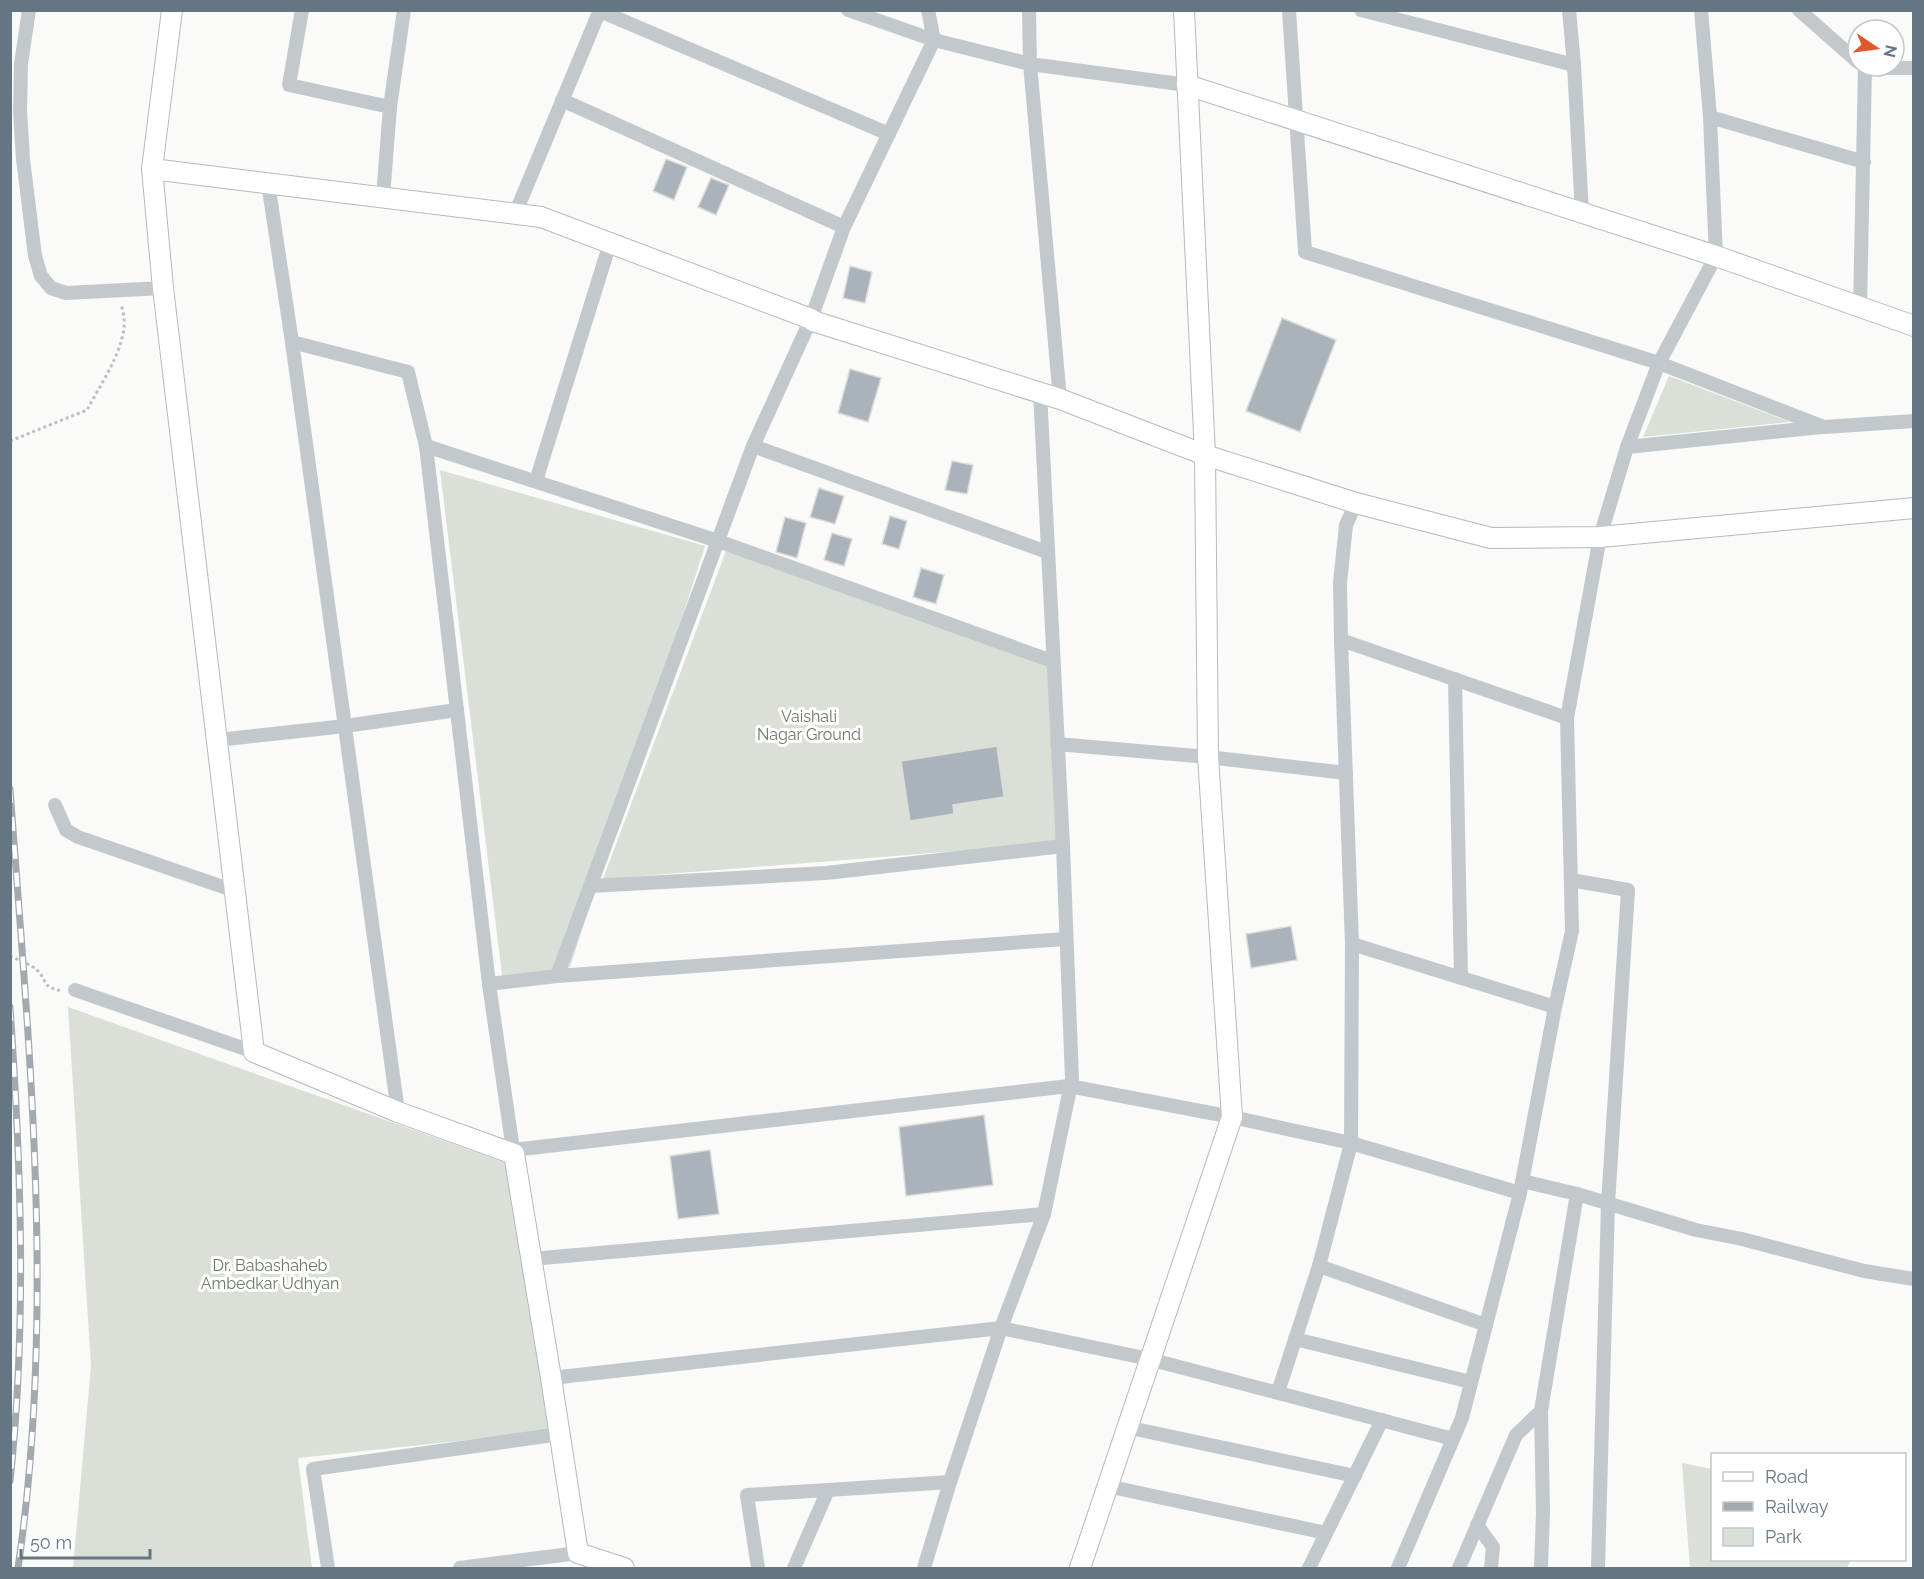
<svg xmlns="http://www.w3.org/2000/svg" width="1924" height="1579" viewBox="0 0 1924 1579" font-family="Raleway,sans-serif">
  <rect width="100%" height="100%" fill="#fafaf8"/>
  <!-- green -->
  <g fill="#dadfd7">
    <polygon points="1669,376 1790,422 1643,437"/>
    <polygon points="440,470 705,546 570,967 503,983"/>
    <polygon points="726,551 1051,663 1059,843 603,879"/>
    <polygon points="68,1007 512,1165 551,1431 298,1458 312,1568 73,1568 91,1366"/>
    <polygon points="1682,1463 1712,1469 1712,1560 1851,1560 1847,1568 1690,1568"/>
  </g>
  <!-- building -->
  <g fill="#aab3b9" stroke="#dcdcda" stroke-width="1.5">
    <polygon points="666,159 687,167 674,200 653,191"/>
    <polygon points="711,178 729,185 716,215 698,207"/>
    <polygon points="850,266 872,272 865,303 843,298"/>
    <polygon points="1282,318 1336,340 1300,432 1246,411"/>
    <polygon points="850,369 881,378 868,422 838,413"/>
    <polygon points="952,461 973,465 967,494 945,490"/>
    <polygon points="819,488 844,496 835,524 810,517"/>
    <polygon points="890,516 907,521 899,549 882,544"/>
    <polygon points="785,517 806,523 797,558 776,552"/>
    <polygon points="832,533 852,539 844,566 824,560"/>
    <polygon points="921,568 944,575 936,604 913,597"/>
    <polygon points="997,746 1004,797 953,805 954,814 910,821 901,761"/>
    <polygon points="1291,926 1297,960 1251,968 1246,934"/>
    <polygon points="984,1115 993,1185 906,1196 899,1127"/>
    <polygon points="710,1150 719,1214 678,1219 670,1156"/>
  </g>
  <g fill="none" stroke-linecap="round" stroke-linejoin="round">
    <!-- secondary casing -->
    <g stroke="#b3babf" stroke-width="22">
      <g id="secondary">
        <polyline points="1187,85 1716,256 1914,326"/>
        <polyline points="152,169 172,10"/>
        <polyline points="624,1568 578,1553 551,1378 514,1154 398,1112 254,1052 163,288 152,169 541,217 811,319 813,321 1060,399 1205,455 1356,503 1491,538 1600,537 1914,508"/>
        <polyline points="1080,1568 1232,1117 1208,757 1205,455 1184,10"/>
      </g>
    </g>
    <!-- path -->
    <g stroke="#bbbfc2" stroke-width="3" stroke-dasharray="3 3" stroke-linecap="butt">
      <path d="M 10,441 L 87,410 C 100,385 121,356 124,327 C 125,320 123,311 121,304"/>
      <path d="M 10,956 C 18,960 32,965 37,970 C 48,981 41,987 62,991"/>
    </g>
    <!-- street -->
    <g stroke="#c3c8cc" stroke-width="14">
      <polyline points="29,10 21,64 20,111 23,159 35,256 41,276 51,288 66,293 163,288"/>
      <polyline points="302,10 289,85 390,107"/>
      <polyline points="928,10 934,40 1030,64 1060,399"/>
      <polyline points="1029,10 1030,64 1187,85"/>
      <polyline points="1289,10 1305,252 1659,363 1716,256 1710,117 1701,10"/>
      <polyline points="1361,10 1574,65 1569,10"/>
      <polyline points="1799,10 1858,62"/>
      <polyline points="600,11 889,134"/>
      <polyline points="1574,65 1582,213"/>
      <polyline points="1865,68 1914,68"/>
      <polyline points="562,100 844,227"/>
      <polyline points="1710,117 1864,162"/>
      <polyline points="268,183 292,342"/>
      <polyline points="383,197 390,107 404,10"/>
      <polyline points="515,214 600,10"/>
      <polyline points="1860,308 1865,68 1863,66"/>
      <polyline points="753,446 1047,552"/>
      <polyline points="1627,447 1822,427"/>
      <polyline points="536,481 610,243"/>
      <polyline points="1341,640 1340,583 1346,525 1356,503"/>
      <polyline points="1455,679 1461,977"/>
      <polyline points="218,740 345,726 457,710"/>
      <polyline points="1057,744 1208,757 1346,773"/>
      <polyline points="55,805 66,830 78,837 235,891"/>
      <polyline points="1571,880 1628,890 1608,1204 1598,1568"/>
      <polyline points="590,886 826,873 1063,846"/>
      <polyline points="1352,944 1341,640 1567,718 1600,537 1627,447 1659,363 1824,427 1914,421"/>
      <polyline points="557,976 1065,939"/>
      <polyline points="489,984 426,446 718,541 1052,661"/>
      <polyline points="75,990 254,1052"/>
      <polyline points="1555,1007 1572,931 1567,718"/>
      <polyline points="398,1112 292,342 408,372 426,446"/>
      <polyline points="513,1150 489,984 557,976 753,446 811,319 844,227 934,40 848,10"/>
      <polyline points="514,1154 513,1150 1069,1086 1232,1117 1351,1143 1520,1193 1462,1418 1398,1568"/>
      <polyline points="1522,1181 1577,1194 1696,1230 1742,1239 1864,1271 1914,1279"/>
      <polyline points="531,1259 1044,1214"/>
      <polyline points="1319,1266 1486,1325"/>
      <polyline points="1295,1339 1471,1382"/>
      <polyline points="551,1378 1001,1328 1149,1359 1453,1439"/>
      <polyline points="1278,1392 1319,1266 1351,1143 1352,944 1555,1007 1520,1193"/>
      <polyline points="1541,1411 1577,1194"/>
      <polyline points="1126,1427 1355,1476"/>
      <polyline points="1107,1486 1326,1533"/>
      <polyline points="1477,1525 1493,1547 1491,1568"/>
      <polyline points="328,1568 313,1469 560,1434"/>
      <polyline points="460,1568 578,1553"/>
      <polyline points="758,1568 747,1495 828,1490"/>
      <polyline points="794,1568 828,1490 950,1482"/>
      <polyline points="924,1568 950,1482 1001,1328 1044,1214 1072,1079 1063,846 1040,392"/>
      <polyline points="1309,1568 1382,1420"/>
      <polyline points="1459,1568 1516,1435 1541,1411 1543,1512 1541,1568"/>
    </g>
    <!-- secondary -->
    <use href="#secondary" stroke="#fff" stroke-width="20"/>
    <!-- rail casing -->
    <g stroke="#a2aab0" stroke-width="7">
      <g id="rail">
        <path d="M 10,789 C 29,1049 56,1309 18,1568"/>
        <path d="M 10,1007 C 21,1165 27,1324 10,1481"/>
      </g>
    </g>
    <!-- rail -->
    <use href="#rail" stroke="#fff" stroke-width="4.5" stroke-dasharray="14" stroke-linecap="butt"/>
  </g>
  <g text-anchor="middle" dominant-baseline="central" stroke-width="6" stroke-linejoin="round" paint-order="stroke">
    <!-- park labels -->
    <g font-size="16" fill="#687a64" stroke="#fff">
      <text x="809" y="716">Vaishali<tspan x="809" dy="18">Nagar Ground</tspan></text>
      <text x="270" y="1265">Dr. Babashaheb<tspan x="270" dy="18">Ambedkar Udhyan</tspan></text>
    </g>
  </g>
  <!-- border -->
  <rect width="1924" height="1579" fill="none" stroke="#657683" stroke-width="24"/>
  <!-- legend -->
  <rect x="1711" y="1453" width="195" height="108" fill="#ffffff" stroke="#c1c8cd" stroke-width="1.5"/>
  <rect x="1723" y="1472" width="30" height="9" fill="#ffffff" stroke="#c1c8cd" stroke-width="1.5"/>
  <text x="1765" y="1483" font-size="18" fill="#657683">Road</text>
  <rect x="1723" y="1502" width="30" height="9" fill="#a2aab0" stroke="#c1c8cd" stroke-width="1.5"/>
  <text x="1765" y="1513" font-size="18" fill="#657683">Railway</text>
  <rect x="1723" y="1528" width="30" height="18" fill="#dadfd7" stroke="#c1c8cd" stroke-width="1.5"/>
  <text x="1765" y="1543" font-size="18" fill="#657683">Park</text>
  <!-- north arrow -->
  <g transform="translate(1876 48) rotate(103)"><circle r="28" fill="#ffffff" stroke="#c1c8cd" stroke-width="1.5"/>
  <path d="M0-4.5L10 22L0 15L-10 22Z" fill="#e4572e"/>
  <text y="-9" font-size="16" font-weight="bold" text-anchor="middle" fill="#657683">N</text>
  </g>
  <!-- scale -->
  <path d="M21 1549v9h129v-9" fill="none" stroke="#657683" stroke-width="3"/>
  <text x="30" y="1549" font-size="18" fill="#657683" stroke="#ffffff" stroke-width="4.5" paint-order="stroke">50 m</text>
</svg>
